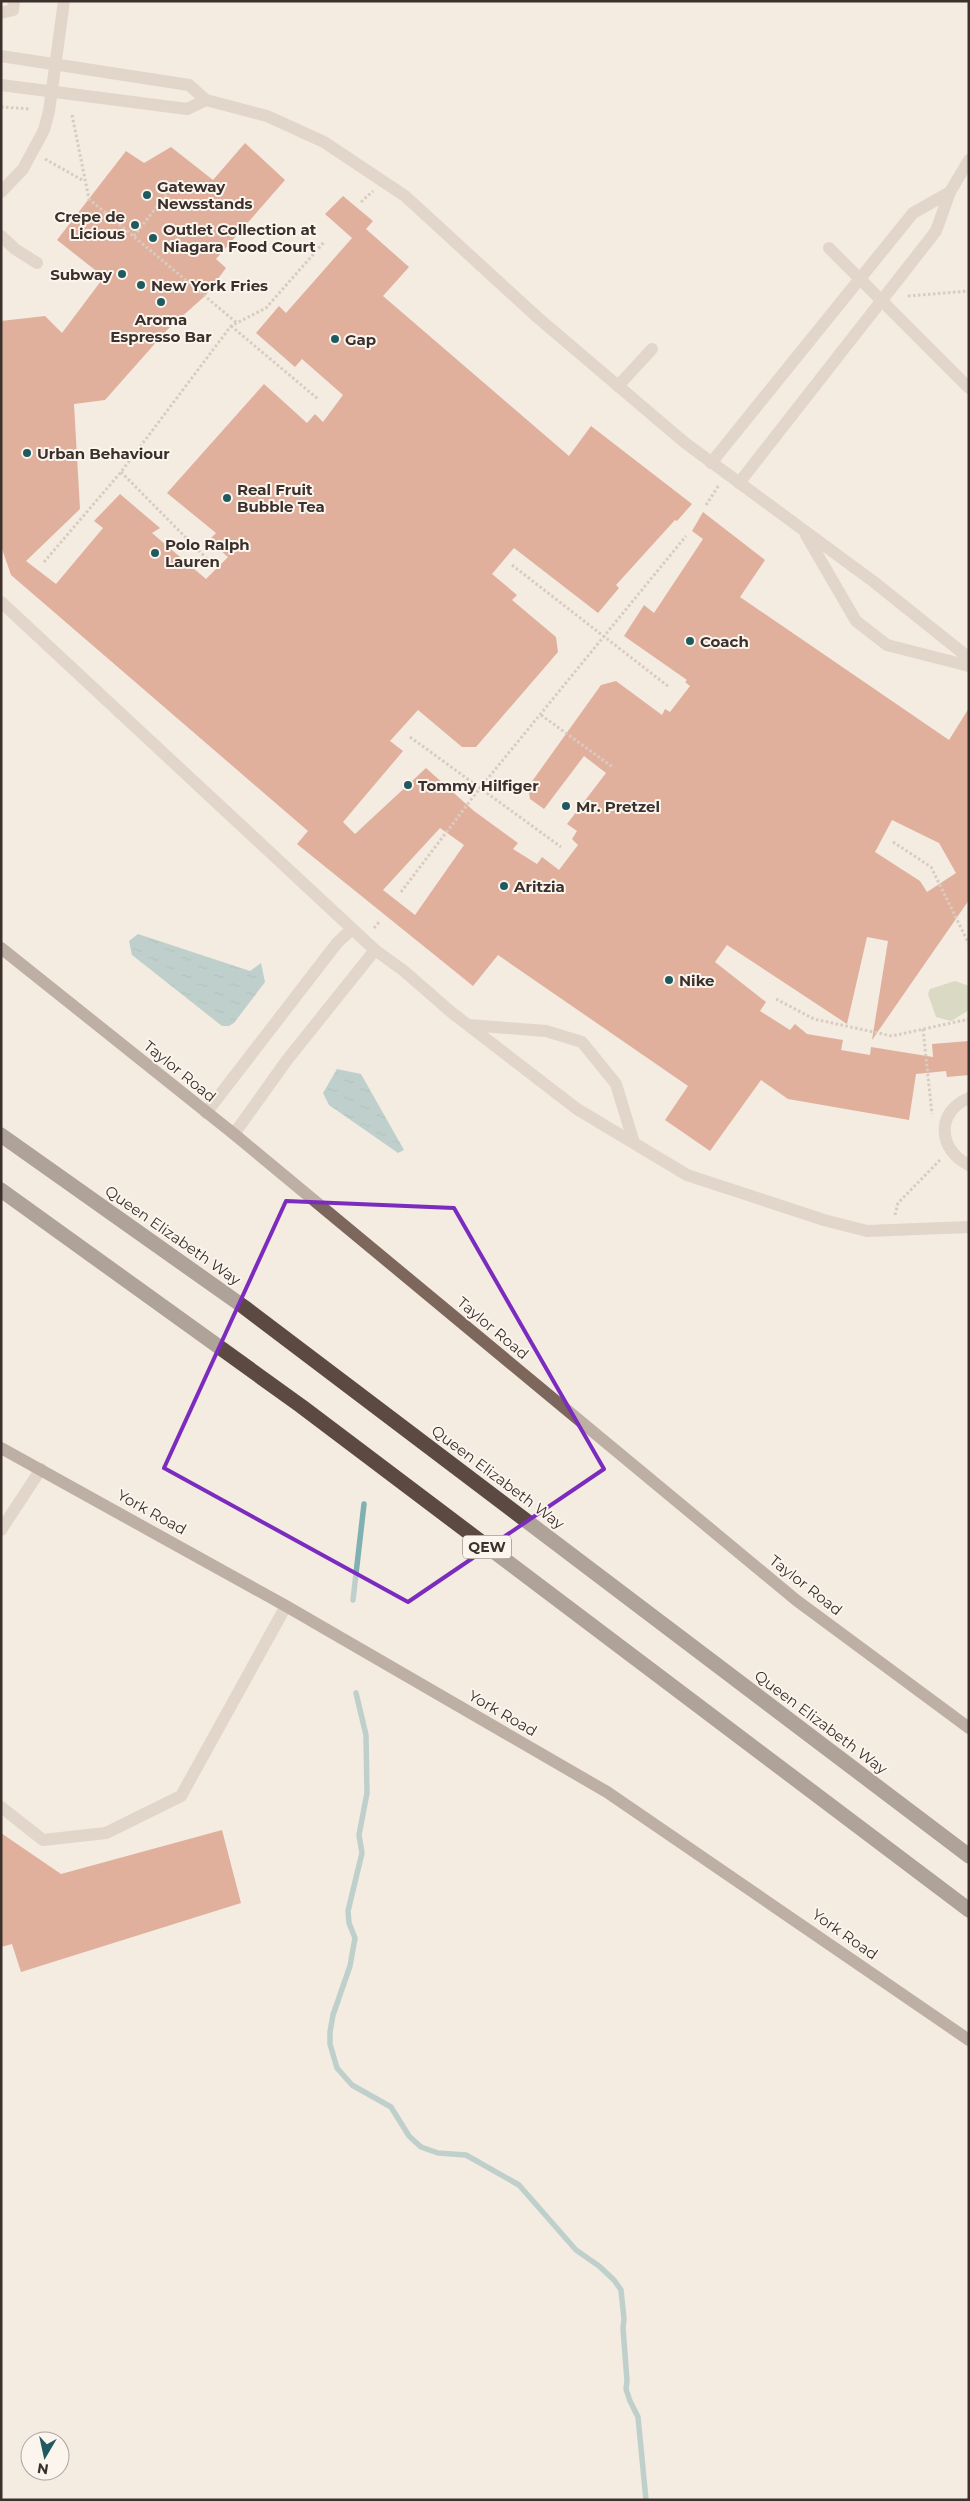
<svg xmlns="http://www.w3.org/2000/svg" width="970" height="2501" viewBox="0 0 970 2501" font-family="Montserrat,sans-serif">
  <defs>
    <pattern id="water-ripples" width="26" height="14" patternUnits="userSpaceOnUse" patternTransform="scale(1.25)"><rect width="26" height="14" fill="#7fb0b2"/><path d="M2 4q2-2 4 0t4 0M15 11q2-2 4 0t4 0" fill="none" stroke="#699091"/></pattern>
  </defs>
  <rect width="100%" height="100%" fill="#f4ebe1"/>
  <!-- park -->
  <polygon fill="#b8c4a0" points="955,981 969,986 969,1010 951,1021 936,1017 928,994 930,989"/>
  <!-- water -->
  <g fill="url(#water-ripples)">
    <polygon points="138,934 250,971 261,963 265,982 234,1023 229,1026 222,1026 132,955 129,941"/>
    <polygon points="337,1069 361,1074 404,1150 398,1153 329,1105 323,1093"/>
  </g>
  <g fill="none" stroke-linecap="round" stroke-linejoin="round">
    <!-- stream -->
    <g stroke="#7fb0b2" stroke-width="5.5">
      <polyline points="353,1600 364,1504"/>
      <polyline points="356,1693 366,1735 367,1793 359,1835 362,1853 348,1911 349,1923 355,1938 350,1966 333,2015 330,2032 330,2044 337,2068 352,2085 391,2107 409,2136 421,2147 438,2153 466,2155 519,2185 576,2250 599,2266 614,2280 621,2290 624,2319 623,2328 627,2381 626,2389 630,2401 638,2417 646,2500"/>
    </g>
  </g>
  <!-- building -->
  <g fill="#c8694b" fill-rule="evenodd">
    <path d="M 245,143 L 285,180 L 216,259 L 226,268 L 206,295 L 167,330 L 105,400 L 74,404 L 80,509 L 26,561 L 56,584 L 103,528 L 94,521 L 120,494 L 160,528 L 152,533 L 206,579 L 228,557 L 209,540 L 216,533 L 167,493 L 264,384 L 307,423 L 315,414 L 323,422 L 343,395 L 302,359 L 295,367 L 256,333 L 279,306 L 286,313 L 352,238 L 325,214 L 343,196 L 373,221 L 366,229 L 409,267 L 383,296 L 569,456 L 591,426 L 692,504 L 677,521 L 675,520 L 616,585 L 619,588 L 598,613 L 514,548 L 492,574 L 517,595 L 512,600 L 556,637 L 558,652 L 476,747 L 462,747 L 418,710 L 390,741 L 403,751 L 343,822 L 355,834 L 426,768 L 474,811 L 518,843 L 513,849 L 537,864 L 542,857 L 559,870 L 578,845 L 572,839 L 577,831 L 567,824 L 606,773 L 584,756 L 544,809 L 530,799 L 528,787 L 601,685 L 616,681 L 662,715 L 665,709 L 670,712 L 690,686 L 685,682 L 687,680 L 624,636 L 644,605 L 654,613 L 703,539 L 692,531 L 703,512 L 765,560 L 740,597 L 949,740 L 969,708 L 969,900 L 872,1040 L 888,941 L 867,937 L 847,1024 L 727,945 L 715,962 L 766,1002 L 760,1011 L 790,1030 L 795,1024 L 807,1034 L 843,1040 L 841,1050 L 870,1055 L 871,1047 L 933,1057 L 932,1044 L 969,1041 L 969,1075 L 947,1077 L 946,1071 L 916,1074 L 909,1120 L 788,1099 L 761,1080 L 710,1151 L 665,1120 L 688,1086 L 498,955 L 473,986 L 297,844 L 308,831 L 11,575 L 1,546 L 1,321 L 45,316 L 62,333 L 104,277 L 57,240 L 126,151 L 144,163 L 171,147 L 213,180 ZM 892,820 L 939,843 L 956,873 L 927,892 L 920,881 L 875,852 ZM 440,828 L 464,845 L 415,915 L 383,890 Z"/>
    <polygon points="222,1830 241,1903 21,1972 12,1944 1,1947 1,1833 61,1874"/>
  </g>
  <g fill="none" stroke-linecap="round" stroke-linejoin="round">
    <!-- path -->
    <g stroke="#b9a596" stroke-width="3" stroke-dasharray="2.5 2.5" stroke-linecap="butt">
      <polyline points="1,107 31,109"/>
      <polyline points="72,115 89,199 237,323"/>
      <polyline points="45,159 84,181"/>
      <polyline points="361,202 373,191"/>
      <polyline points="134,236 173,186"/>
      <polyline points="908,296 969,291"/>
      <polyline points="231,326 318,399"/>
      <polyline points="121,472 208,560"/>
      <polyline points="706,505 719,485"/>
      <polyline points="44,562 121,472 231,326 266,308 325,241"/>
      <polyline points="512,565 669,687"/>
      <polyline points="541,715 614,768"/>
      <polyline points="410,737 561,847"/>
      <polyline points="893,842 931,867 969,944"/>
      <polyline points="401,892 480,788 686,536"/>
      <polyline points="374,928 380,921"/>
      <polyline points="776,999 814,1019 892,1036 969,1019"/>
      <polyline points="923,1029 932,1114"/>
      <polyline points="895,1215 898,1203 941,1159"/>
    </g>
    <!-- minor -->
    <g stroke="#cdbbac" stroke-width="12">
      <polyline points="1,13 13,10 14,1"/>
      <polyline points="1,56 189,85 206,100 267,116 324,142 405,196 537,317 684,442 874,582 969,658"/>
      <polyline points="1,85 187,109 206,100"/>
      <polyline points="1,192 23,169 44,130 49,111 64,1"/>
      <polyline points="1,236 15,249 37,263"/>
      <polyline points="829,248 969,388"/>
      <polyline points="618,386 652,349"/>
      <polyline points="711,463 913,213 950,192"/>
      <polyline points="739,483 936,231 950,192 969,160"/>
      <polyline points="806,535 856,621 887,645 969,666"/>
      <polyline points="1,602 375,950 404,971 451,1012 577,1109 687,1175 824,1220 867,1231 969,1227"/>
      <polyline points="469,1025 546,1031 582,1042 616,1084 634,1143"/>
      <path d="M 969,1098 C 935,1112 938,1150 969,1165"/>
      <polyline points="206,1113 337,943 352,929"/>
      <polyline points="234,1134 287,1060 375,950"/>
      <polyline points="1,1530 41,1469"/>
      <polyline points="1,1807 43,1840 106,1833 181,1796 286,1606"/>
    </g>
    <!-- major -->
    <g stroke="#7d675c" stroke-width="12">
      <polyline points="1,948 234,1134 796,1600 969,1728"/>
      <polyline points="1,1448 286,1606 607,1792 969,2040"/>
    </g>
    <!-- highway -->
    <g stroke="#5c4a42" stroke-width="15">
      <polyline points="1,1135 244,1307 969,1856"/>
      <polyline points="1,1190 301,1406 969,1910"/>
    </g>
  </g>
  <!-- marked area -->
  <path d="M0 0H970V2501H0ZM 286,1201 L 454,1208 L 604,1469 L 408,1602 L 164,1468 Z" fill="#f4ebe1" fill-opacity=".55" fill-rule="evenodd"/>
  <path fill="none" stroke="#7b2cbf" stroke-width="4" stroke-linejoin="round" d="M 286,1201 L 454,1208 L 604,1469 L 408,1602 L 164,1468 Z"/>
  <!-- markers -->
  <g fill="#1f5a5e" stroke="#fbf5ee" stroke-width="2">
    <circle cx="147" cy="195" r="5"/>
    <circle cx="135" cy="225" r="5"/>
    <circle cx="153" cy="238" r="5"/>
    <circle cx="122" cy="274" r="5"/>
    <circle cx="141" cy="285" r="5"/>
    <circle cx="161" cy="302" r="5"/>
    <circle cx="335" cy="339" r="5"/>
    <circle cx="27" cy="453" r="5"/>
    <circle cx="227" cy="498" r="5"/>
    <circle cx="155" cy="553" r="5"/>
    <circle cx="690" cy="641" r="5"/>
    <circle cx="408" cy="785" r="5"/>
    <circle cx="566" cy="806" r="5"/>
    <circle cx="504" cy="886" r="5"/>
    <circle cx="669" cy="980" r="5"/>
  </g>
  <g text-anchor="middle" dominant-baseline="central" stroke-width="4" stroke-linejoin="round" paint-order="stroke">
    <!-- shield labels -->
    <rect fill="#fbf5ee" stroke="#756b66" stroke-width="1" x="463" y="1535.5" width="48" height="23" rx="4"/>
    <g font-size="14" font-weight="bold" fill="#3b302b">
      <text x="487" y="1547">QEW</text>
    </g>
    <!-- poi labels -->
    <g font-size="15" font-weight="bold" fill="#3b302b" stroke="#fbf5ee" text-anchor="start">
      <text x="157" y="186">Gateway<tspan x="157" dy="17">Newsstands</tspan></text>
      <text x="125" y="216" text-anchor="end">Crepe de<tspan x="125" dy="17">Licious</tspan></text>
      <text x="163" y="229">Outlet Collection at<tspan x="163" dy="17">Niagara Food Court</tspan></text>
      <text x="112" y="274" text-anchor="end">Subway</text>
      <text x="151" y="285">New York Fries</text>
      <text x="161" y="319" text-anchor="middle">Aroma<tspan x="161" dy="17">Espresso Bar</tspan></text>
      <text x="345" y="339">Gap</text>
      <text x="37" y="453">Urban Behaviour</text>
      <text x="237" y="489">Real Fruit<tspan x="237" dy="17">Bubble Tea</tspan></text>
      <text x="165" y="544">Polo Ralph<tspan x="165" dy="17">Lauren</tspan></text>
      <text x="700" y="641">Coach</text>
      <text x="418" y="785">Tommy Hilfiger</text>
      <text x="576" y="806">Mr. Pretzel</text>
      <text x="514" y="886">Aritzia</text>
      <text x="679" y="980">Nike</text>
    </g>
    <!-- street labels -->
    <g font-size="15" fill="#3b302b" stroke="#fbf5ee">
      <text transform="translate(180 1071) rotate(39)">Taylor Road</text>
      <text transform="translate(173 1235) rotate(35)">Queen Elizabeth Way</text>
      <text transform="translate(493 1328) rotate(40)">Taylor Road</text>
      <text transform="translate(498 1477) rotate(37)">Queen Elizabeth Way</text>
      <text transform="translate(152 1512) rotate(29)">York Road</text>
      <text transform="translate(806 1585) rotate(38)">Taylor Road</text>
      <text transform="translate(503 1713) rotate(30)">York Road</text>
      <text transform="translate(821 1722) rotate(37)">Queen Elizabeth Way</text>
      <text transform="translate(845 1934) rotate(35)">York Road</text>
    </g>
  </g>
  <!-- border -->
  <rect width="970" height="2501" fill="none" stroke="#3b302b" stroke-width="5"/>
  <!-- north arrow -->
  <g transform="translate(45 2456) rotate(189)"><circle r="24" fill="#fbf5ee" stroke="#aea6a0"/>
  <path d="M0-4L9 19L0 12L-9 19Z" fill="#1f5a5e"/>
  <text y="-8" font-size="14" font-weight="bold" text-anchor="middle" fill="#3b302b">N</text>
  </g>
</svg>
